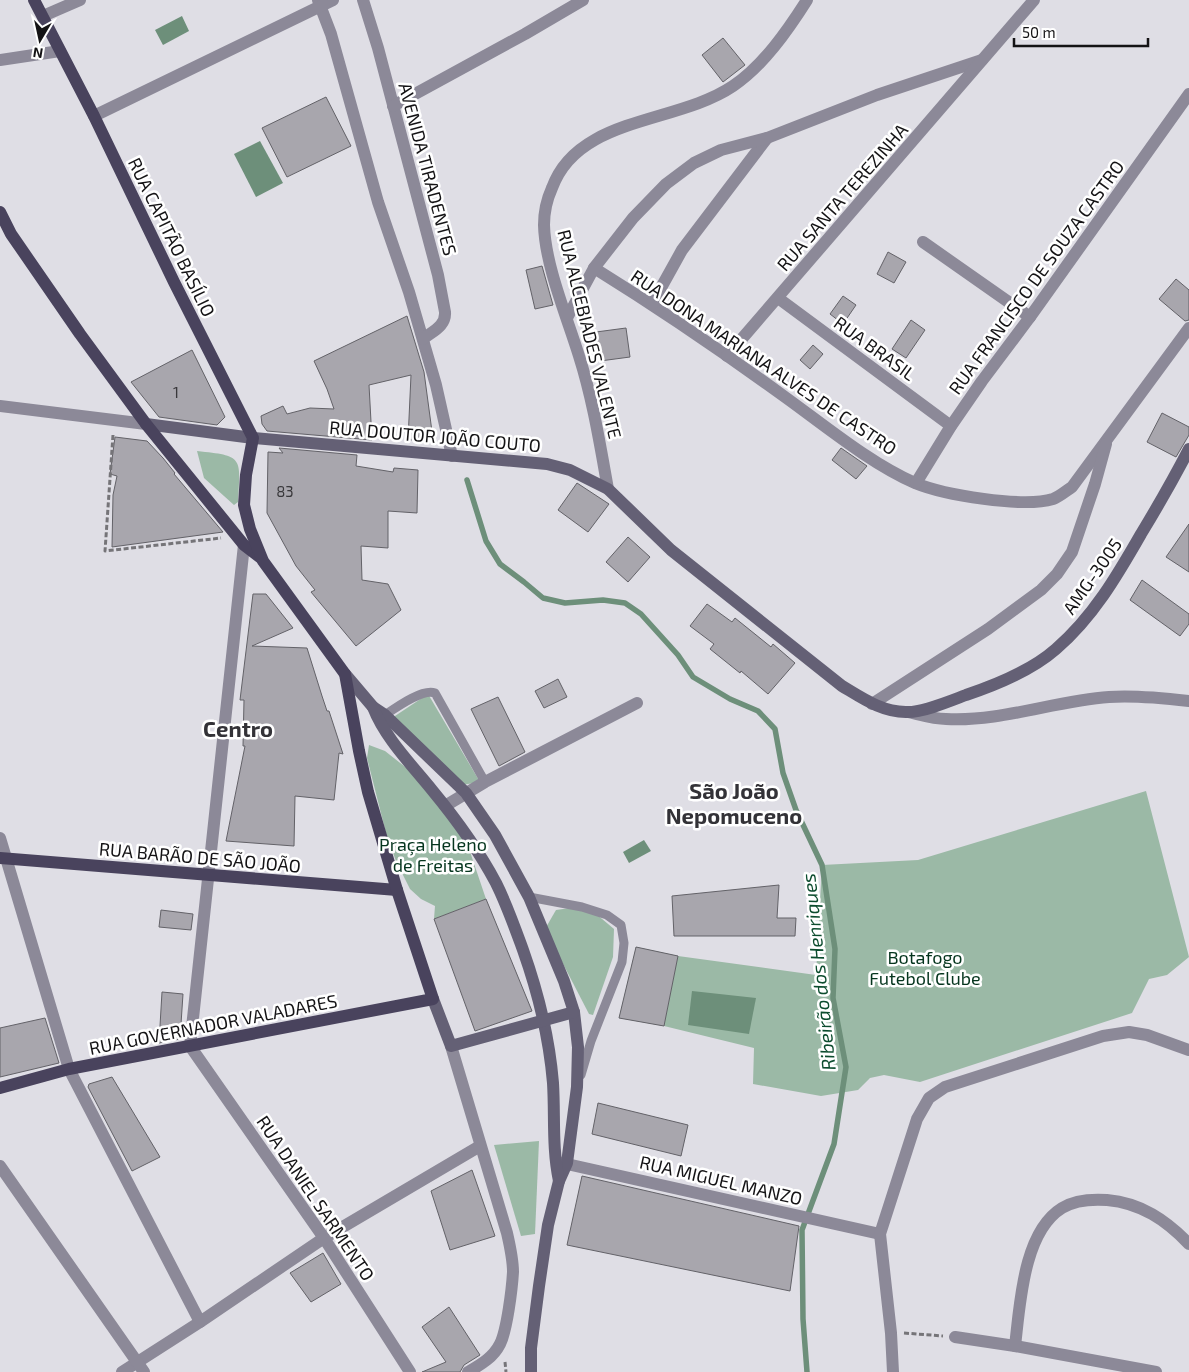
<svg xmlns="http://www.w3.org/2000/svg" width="1189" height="1372" viewBox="0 0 1189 1372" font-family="'Exo 2',sans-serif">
  <rect width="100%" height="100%" fill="#dfdee5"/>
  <!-- green -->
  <g fill="#9bb9a6">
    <path d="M 197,451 C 243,456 241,456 238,502 L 234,505 L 204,478 Z"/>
    <polygon points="428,694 480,782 462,785 392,718"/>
    <polygon points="369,745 385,751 423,781 465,837 486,899 434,919 435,906 421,899 410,889 396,861 386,833 367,758"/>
    <polygon points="1146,791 1189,957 1167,975 1149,979 1132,1013 920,1082 884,1075 870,1078 858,1090 821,1096 753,1084 754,1048 664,1026 619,1018 636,947 678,956 816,975 822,865 918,860"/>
    <polygon points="570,908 595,913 614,929 613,957 593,1015 589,1014 545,929 556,910"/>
    <polygon points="539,1141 535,1234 521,1236 494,1145"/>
  </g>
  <!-- water -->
  <g fill="#6d8f7a">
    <polygon points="182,16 189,31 163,45 155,30"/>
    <polygon points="260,141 283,183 256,197 234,154"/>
    <polygon points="644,840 651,851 629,863 623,852"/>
    <polygon points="692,991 756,998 749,1034 688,1025"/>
  </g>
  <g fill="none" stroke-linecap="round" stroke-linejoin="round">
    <!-- stream -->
    <polyline stroke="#6d8f7a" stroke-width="5.5" points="467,480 486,541 500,564 524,582 543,598 565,603 603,600 625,603 641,614 678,655 693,677 730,699 758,711 775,729 783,773 796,810 822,865 835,949 833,998 846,1067 834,1144 802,1230 803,1319 807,1372"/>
  </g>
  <!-- building -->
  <g fill="#a8a6ad" stroke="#636268">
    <polygon points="723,38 745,65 723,82 702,55"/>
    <polygon points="326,97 351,146 287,177 262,128"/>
    <polygon points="888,252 906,262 894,283 877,274"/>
    <polygon points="542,266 553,305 535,309 526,270"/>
    <polygon points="1176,279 1189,290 1189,320 1185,321 1159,299"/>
    <polygon points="843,296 856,305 843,324 830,314"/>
    <polygon points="407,316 424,372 433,439 408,440 411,375 369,385 372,440 267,431 262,424 261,416 283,406 287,414 310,408 334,409 327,389 314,361"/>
    <polygon points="911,320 925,330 906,358 892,349"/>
    <polygon points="626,328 630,357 600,361 596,332"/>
    <polygon points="813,345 823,354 810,369 800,360"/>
    <polygon points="192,350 225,417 217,425 159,417 131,382"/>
    <polygon points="1162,413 1189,427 1189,435 1176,457 1147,442"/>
    <polygon points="115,437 147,441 163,458 175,473 174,474 223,532 112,547 113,495 117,476 110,474"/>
    <polygon points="279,448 357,455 356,466 393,472 394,468 418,470 417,513 388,511 388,548 361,546 362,580 388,584 401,610 356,646 311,592 315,590 296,566 267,513 268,452 283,453"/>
    <polygon points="841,448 867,466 856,479 832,460"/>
    <polygon points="577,483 609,504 588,532 558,510"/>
    <polygon points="1189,524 1189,572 1166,557"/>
    <polygon points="628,537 650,557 628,582 606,562"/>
    <polygon points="1142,580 1189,614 1189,624 1180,636 1130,600"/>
    <polygon points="253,594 266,594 293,628 252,646 307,648 322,696 327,711 329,711 343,754 339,753 334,800 295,796 294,846 226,841 245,746 243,746 244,700 240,700"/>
    <polygon points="707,604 732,622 735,618 771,647 773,644 795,663 768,694 741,671 740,673 710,649 714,644 690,626"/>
    <polygon points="558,679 567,697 544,708 535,691"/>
    <polygon points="498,697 525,752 499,766 471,709"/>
    <polygon points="779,885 777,918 796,918 795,936 674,936 672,896"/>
    <polygon points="486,899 532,1011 475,1031 434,919"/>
    <polygon points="161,910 193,914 191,930 159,927"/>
    <polygon points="636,947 678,956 664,1026 619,1018"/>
    <polygon points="162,992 183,994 180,1039 159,1043"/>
    <polygon points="45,1018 59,1063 0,1077 0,1028"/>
    <polygon points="112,1077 160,1157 132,1171 88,1087 89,1084"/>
    <polygon points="598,1103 688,1125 681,1156 592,1134"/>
    <polygon points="472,1170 495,1236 450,1250 431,1191"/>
    <polygon points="582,1176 799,1226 790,1291 567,1245"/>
    <polygon points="323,1253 341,1284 311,1302 290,1273"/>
    <polygon points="449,1307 480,1355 464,1365 460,1372 422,1372 446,1362 422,1327"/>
  </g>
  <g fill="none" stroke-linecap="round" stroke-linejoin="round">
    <!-- path -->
    <g stroke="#757478" stroke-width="3" stroke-dasharray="5 2.5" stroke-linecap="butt">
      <polyline points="113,435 105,551 221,538"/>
      <polyline points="904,1333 943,1336"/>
      <polyline points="505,1362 506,1372"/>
    </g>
    <!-- service -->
    <g stroke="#8c8998" stroke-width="9">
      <path d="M 382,717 C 394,709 422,688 435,693 L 485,782"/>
      <polyline points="529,897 582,907 607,915 621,925 624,943 622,962 591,1041 581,1075"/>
    </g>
    <!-- pedestrian -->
    <polyline stroke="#8c8998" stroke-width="12" points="0,406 146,424"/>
    <!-- minor -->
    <g stroke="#8c8998" stroke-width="12">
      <polyline points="318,0 331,34 378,202 409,292 436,385 452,456"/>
      <path d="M 363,0 L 378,48 L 438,275 L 445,312 C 446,326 433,331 423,339"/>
      <polyline points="43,16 80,0"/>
      <polyline points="393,106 525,34 583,0"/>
      <polyline points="94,116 333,0"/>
      <polyline points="923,242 1030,317"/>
      <path d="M 594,268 C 660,309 723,352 785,397 C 824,425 871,464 915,483 C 944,495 1023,508 1053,499 C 1059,497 1066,491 1072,487 L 1189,328"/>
      <polyline points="778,298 951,426"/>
      <polyline points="652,304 682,250 767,138"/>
      <polyline points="567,318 594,268 633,218 666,184 694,163 721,150 767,138 877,95 982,60"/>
      <polyline points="727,356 1034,0"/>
      <polyline points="916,483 951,426 982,381 1030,317 1189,94"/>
      <path d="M 608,489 C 600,445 593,400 579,356 C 567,317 545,265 544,225 C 544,213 547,199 552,188 C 578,116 677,124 733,86 C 763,66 788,30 807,0"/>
      <polyline points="244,545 190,1046 324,1238 410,1372"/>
      <polyline points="872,704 988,629 1041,590 1057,574 1072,552 1095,484 1106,444"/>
      <path d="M 908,712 C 921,715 934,719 946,719 C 1001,722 1054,701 1109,697 C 1135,695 1163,698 1189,701"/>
      <polyline points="445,806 485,782 637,703"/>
      <polyline points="0,838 69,1069 200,1322"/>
      <path d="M 451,1046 L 507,1233 C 510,1246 513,1259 513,1272 C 512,1289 507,1330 500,1344 C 493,1358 480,1365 468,1372"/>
      <polyline points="558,1162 880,1234"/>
      <polyline points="955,1337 1015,1346 1156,1372"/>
      <path d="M 1015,1346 C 1020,1305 1023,1232 1062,1208 C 1075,1200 1092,1199 1107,1200 C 1141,1203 1166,1220 1189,1244"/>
      <polyline points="122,1372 200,1322 324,1238 480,1146"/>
      <polyline points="893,1372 891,1333 880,1234 917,1119 929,1098 945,1087 1103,1036 1129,1032 1147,1035 1189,1050"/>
    </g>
    <!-- tertiary -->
    <g stroke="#8c8998" stroke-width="12">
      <polyline points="0,60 60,51"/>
      <polyline points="0,1166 144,1372"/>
    </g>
    <!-- secondary -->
    <g stroke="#646075" stroke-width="12">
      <path d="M 146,424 L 253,438 L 547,464 L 570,470 L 608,489 L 671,550 L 842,686 C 862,698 883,713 908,712 C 924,712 950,701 966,695 C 996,685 1031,671 1056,649 C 1093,617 1117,576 1141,534 C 1158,506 1174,478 1189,449"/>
      <polyline points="345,674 373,707 385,715 466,793 495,835 529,897 564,981 574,1012 578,1047 577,1087 567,1163 559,1181 548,1225 539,1286 531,1348 531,1372"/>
      <path d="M 373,707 C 385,738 411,764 432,790 C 456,819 478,849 496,883 C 507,905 515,928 523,950 C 539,995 549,1035 553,1083 C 555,1116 552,1148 559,1181"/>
      <polyline points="433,999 451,1046 574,1012"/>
    </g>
    <!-- primary -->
    <g stroke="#49435d" stroke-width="12">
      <polyline points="0,212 11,234 80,334 146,424 244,545 261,558"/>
      <polyline points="0,858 397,890"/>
      <polyline points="0,1088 69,1069 433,999 397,890 368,792 359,751 345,674 263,561 250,529 244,505 246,475 253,438 174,282 94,116 34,0"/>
    </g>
  </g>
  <g text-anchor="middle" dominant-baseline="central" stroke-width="5" stroke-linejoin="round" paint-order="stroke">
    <!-- number labels -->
    <g font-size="15" fill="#39383b">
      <text x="176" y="392">1</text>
      <text x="285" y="491">83</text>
    </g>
    <!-- street labels -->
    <g font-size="18" fill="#141315" stroke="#fff">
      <text transform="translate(428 169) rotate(75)">AVENIDA TIRADENTES</text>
      <text transform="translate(842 197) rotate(-49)">RUA SANTA TEREZINHA</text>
      <text transform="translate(172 237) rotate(64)">RUA CAPITÃO BASÍLIO</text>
      <text transform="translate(1036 277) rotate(-54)">RUA FRANCISCO DE SOUZA CASTRO</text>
      <text transform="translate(590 334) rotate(76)">RUA ALCEBIADES VALENTE</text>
      <text transform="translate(875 348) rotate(36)">RUA BRASIL</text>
      <text transform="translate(764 362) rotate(34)">RUA DONA MARIANA ALVES DE CASTRO</text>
      <text transform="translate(435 436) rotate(5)">RUA DOUTOR JOÃO COUTO</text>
      <text transform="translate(1092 576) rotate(-55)">AMG-3005</text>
      <text transform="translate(200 857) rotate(5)">RUA BARÃO DE SÃO JOÃO</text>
      <text transform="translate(213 1024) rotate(-11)">RUA GOVERNADOR VALADARES</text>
      <text transform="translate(721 1180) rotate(13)">RUA MIGUEL MANZO</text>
      <text transform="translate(316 1198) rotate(56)">RUA DANIEL SARMENTO</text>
    </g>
    <!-- park labels -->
    <g font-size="18" fill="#05351e" stroke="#fff">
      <text x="433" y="844">Praça Heleno<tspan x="433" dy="21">de Freitas</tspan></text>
      <text x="925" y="957">Botafogo<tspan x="925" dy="21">Futebol Clube</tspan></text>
    </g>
    <!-- water labels -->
    <g font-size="19" font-style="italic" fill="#0c4c2e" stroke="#fff">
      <text transform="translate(818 972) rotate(-96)">Ribeirão dos Henriques</text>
    </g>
    <!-- district labels -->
    <g font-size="22" font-weight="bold" fill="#333237" stroke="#fff">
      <text x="238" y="728">Centro</text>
      <text x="734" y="790">São João<tspan x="734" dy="25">Nepomuceno</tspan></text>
    </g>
  </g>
  <!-- north arrow -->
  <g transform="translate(40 40) rotate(189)" stroke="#ffffff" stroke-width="4" paint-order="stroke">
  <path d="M0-4L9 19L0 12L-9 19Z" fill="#141315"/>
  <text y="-8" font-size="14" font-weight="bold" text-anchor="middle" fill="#141315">N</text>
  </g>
  <!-- scale -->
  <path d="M1014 38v8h134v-8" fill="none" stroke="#141315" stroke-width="2.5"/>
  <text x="1022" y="38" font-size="15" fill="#141315" stroke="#ffffff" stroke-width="4" paint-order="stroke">50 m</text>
</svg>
